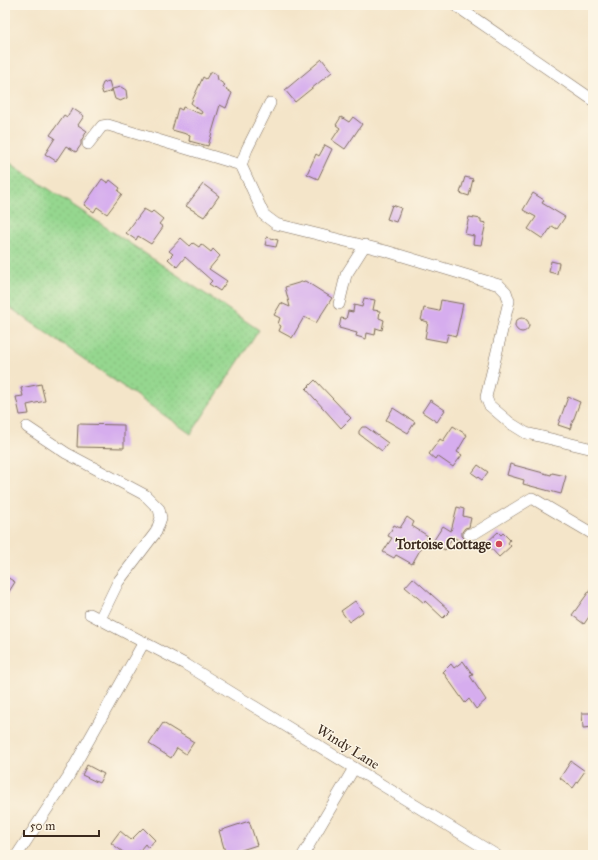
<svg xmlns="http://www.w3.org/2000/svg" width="598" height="860" viewBox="0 0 598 860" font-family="'IM FELL Great Primer',serif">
  <defs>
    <pattern id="grass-dots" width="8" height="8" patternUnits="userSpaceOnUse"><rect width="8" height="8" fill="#95d78f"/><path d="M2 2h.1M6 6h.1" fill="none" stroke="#81b97b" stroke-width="1.8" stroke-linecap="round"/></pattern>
  </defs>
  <rect width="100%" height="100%" fill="#fcf5e5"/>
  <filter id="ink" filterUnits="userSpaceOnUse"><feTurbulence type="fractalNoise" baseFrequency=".025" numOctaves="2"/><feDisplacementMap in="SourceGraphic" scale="8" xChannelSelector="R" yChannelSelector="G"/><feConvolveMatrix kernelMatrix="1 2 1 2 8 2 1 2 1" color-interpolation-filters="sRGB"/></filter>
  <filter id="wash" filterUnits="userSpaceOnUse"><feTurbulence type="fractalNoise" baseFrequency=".012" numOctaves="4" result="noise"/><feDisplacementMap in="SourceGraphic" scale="16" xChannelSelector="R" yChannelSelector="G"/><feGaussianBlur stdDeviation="0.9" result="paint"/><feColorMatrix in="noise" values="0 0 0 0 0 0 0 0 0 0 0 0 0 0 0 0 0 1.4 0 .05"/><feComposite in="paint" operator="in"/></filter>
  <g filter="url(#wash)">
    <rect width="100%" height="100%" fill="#f4e5c9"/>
    <!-- grass -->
    <polygon fill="url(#grass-dots)" stroke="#688056" points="7,161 259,330 191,434 5,304 5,198"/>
    <g id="blocks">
      <!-- building -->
      <g fill="#d6adee">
        <polygon points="322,59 332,72 295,102 285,90"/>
        <polygon points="213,72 217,75 218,80 225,85 223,87 232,93 226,108 220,105 208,146 189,141 190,135 172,130 178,108 182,110 183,107 201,114 202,112 191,103 203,77 206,79 209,74"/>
        <polygon points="109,81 112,91 103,94 101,88 103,83"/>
        <polygon points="121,87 126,90 127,98 120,101 115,99 112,89"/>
        <polygon points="72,108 84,116 78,125 87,131 81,141 81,145 76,152 66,146 56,161 45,154 55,138 50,135 64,115 67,117"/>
        <polygon points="341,117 349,122 353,117 362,124 345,149 332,140 340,128 336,125"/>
        <polygon points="325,145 332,149 318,179 307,174 316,154 319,156"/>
        <polygon points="465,177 473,179 469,196 460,193"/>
        <polygon points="102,179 108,183 110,180 120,188 118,191 122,194 107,214 97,207 94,212 84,205"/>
        <polygon points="203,184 219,196 204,217 186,206"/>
        <polygon points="533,193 544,200 542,203 565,217 557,229 552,226 543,239 528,229 536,217 523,210"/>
        <polygon points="392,205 401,208 396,222 387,219"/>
        <polygon points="144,209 151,213 153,211 163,219 159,224 163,227 151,244 138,236 136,240 126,233"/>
        <polygon points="469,217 481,219 481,222 486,223 481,245 473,244 474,236 465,234"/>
        <polygon points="267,237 278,240 276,247 265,245"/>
        <polygon points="181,238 190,246 193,243 199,247 201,244 211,252 213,249 220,256 209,269 227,281 220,291 209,284 212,281 185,257 177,267 168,259 173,254 169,251"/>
        <polygon points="551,261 559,263 557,274 549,272"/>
        <polygon points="305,281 332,298 316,323 304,317 292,338 279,331 281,326 278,324 280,318 274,315 281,303 290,307 285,287"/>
        <polygon points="364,298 375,300 373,310 380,311 379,318 384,320 382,330 376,328 375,335 367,333 366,339 356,336 357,333 339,328 341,318 346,319 348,311 353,312 354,305 362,307"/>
        <polygon points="441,300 463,304 456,336 448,334 446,342 425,338 428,322 421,320 424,308 439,311"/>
        <circle cx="522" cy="325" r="7"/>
        <polygon points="315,380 351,418 341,428 306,389"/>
        <polygon points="41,384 45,401 27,405 29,414 20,415 16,397 23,396 21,388"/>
        <polygon points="568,397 580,402 570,429 558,425"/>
        <polygon points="430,400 445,410 437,422 422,412"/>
        <polygon points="393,408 415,422 408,433 386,420"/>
        <polygon points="78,424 124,425 124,448 77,447"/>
        <polygon points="453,426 467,435 457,452 462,455 453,467 437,456 435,459 429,454 440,439 443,441"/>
        <polygon points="362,427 366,427 388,443 382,451 359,434 359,431"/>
        <polygon points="510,464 551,475 552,473 566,476 561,494 523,484 524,480 507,475"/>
        <polygon points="478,465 488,472 482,480 472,473"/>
        <polygon points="457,507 464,509 463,516 471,518 469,527 465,528 462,532 462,536 466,540 465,544 453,537 445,550 432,543 443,526 451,531"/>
        <polygon points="407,517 414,522 412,526 428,536 412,564 396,555 394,558 383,552 392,538 388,536 394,525 400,528"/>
        <polygon points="498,532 501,535 503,533 510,540 508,543 511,546 499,557 486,543"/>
        <polygon points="5,576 15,582 5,598"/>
        <polygon points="413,578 450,611 443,618 425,601 424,603 405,587"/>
        <polygon points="593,586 593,611 584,624 572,615"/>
        <polygon points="355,601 363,612 349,622 341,611"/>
        <polygon points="463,661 473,675 470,676 486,700 476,709 469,699 465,703 443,672 451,664 454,668"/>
        <polygon points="582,713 593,713 593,727 583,728"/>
        <polygon points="163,723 194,742 186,754 177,748 171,758 149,744"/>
        <polygon points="571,761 585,771 573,788 560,778"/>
        <polygon points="87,765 104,774 99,783 82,775"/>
        <polygon points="249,821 257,845 226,855 219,831"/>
        <polygon points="143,828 155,840 148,848 145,844 136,855 127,855 111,843 120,831 131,840"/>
      </g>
    </g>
  </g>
  <g filter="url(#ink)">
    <use href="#blocks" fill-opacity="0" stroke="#7c6b5a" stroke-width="1"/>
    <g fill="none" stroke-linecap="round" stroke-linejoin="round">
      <!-- minor casing -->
      <g stroke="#7c6b5a" stroke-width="12">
        <g id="minor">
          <polyline points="455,5 593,100"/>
          <polyline points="270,103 247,149 241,165 264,215 276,224 386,251 499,285 506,292 509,301 486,397 489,405 510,423 526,433 593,449"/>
          <polyline points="88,144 102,126 108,125 241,165"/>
          <polyline points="339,304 346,275 365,245"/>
          <polyline points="27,427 66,453 145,495 159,509 161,518 156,532 118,582 100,619"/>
          <polyline points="469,534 475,533 532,498 593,534"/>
          <polyline points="90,614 185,664 496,855"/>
          <polyline points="17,855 68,777 144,642"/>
          <polyline points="303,855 354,768"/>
        </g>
      </g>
      <!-- minor -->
      <use href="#minor" stroke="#fff" stroke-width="11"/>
    </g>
  </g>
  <!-- markers -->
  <circle fill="#d1495b" stroke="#fcf5e5" stroke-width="1.5" cx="499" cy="544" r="4"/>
  <g text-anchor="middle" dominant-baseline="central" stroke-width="3" stroke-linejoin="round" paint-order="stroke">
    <!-- poi labels -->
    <g font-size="14" font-weight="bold" fill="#3b2a1e" stroke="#fcf5e5" text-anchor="end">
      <text x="491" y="544">Tortoise Cottage</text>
    </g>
    <!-- street labels -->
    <g font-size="14" fill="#3b2a1e" stroke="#fcf5e5">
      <text transform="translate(348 747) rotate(32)">Windy Lane</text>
    </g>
  </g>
  <!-- margin -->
  <rect width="598" height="860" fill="none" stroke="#fcf5e5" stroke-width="20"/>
  <!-- scale -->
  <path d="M24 830v6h75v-6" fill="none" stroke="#3b2a1e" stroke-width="2"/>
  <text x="30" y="830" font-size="12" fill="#3b2a1e" stroke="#fcf5e5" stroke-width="3" paint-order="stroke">50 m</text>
</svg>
